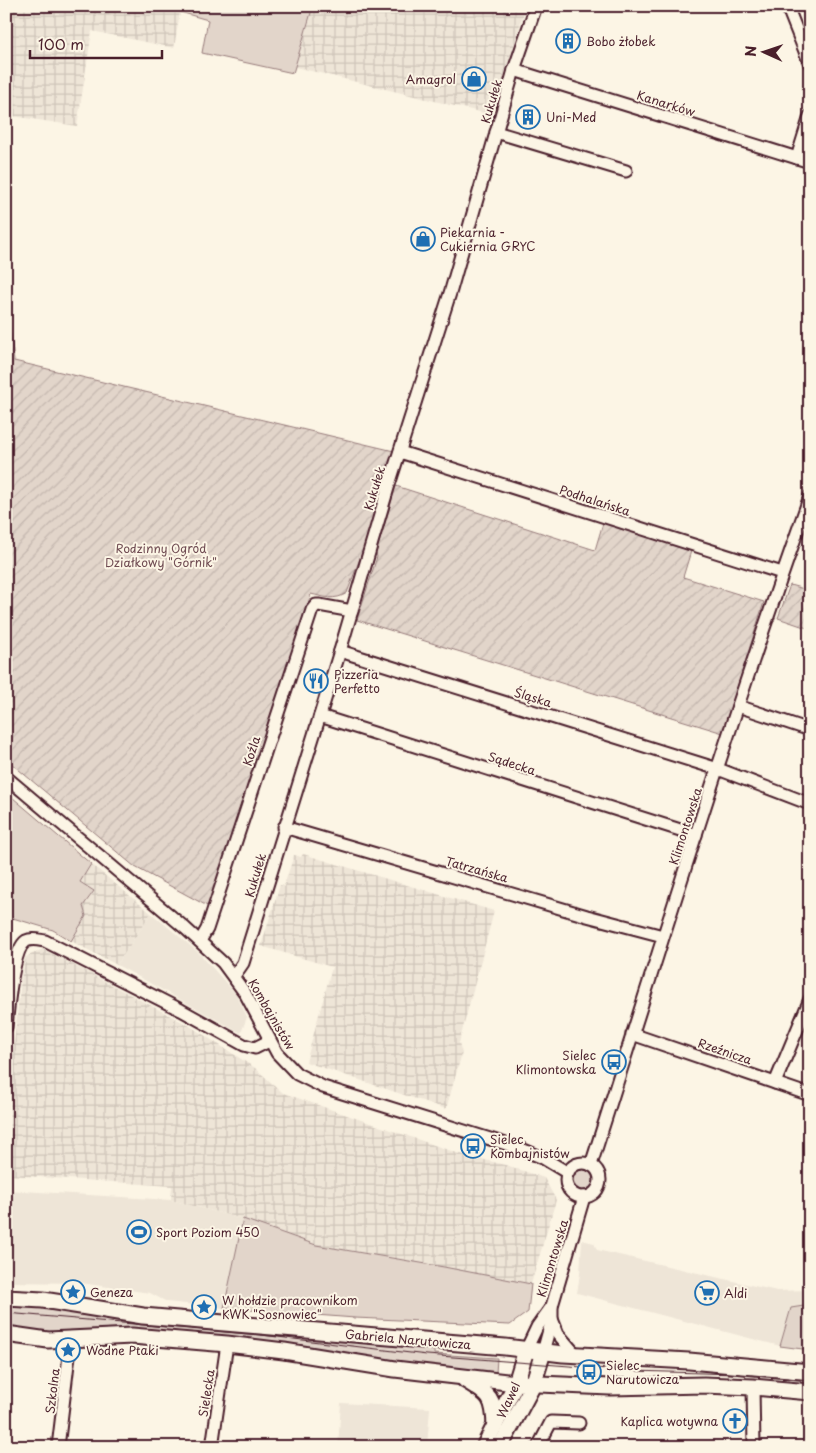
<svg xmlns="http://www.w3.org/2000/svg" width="816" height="1453" viewBox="0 0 816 1453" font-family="'Playpen Sans',sans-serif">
  <defs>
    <pattern id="industrial-grid" width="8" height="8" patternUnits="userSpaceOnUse" patternTransform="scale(1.25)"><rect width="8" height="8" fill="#eee5d7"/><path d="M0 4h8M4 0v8" fill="none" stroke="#cec4b9"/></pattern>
    <pattern id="garden-furrows" width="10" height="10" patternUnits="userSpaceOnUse" patternTransform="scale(1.25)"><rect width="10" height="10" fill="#e2d5ca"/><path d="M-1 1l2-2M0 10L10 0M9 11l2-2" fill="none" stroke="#c3b6ae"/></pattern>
  </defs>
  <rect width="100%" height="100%" fill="#fcf5e5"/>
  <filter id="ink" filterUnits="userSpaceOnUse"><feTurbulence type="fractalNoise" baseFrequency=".02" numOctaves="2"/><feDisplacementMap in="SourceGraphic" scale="10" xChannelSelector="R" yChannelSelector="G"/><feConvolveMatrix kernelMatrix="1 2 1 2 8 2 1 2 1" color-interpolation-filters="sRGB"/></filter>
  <g filter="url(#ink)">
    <!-- built -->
    <g fill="#eee5d7">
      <polygon points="151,913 198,952 236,994 247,1017 241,1033 117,965"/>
      <polygon points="6,1190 171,1200 243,1219 224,1308 167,1302 150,1293 81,1283 6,1282"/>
      <polygon points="582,1240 594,1243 597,1250 777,1291 810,1290 810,1305 791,1308 780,1346 577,1293 580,1274"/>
      <polygon points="341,1403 430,1408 427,1447 338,1447"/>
    </g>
    <!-- industrial -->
    <g fill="url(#industrial-grid)">
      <polygon points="6,6 181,6 174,48 92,31 77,126 6,115"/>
      <polygon points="313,6 526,6 492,115 295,67"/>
      <polygon points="303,854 494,911 459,1043 462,1053 446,1109 306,1062 332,967 261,946 280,885 284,886 294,855 301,857"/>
      <polygon points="91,864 151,913 117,965 71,941 86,916 83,906 94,891 80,882"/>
      <polygon points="43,949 190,1026 255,1068 283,1093 457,1153 509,1166 544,1178 556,1200 531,1284 444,1267 316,1245 243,1219 171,1200 172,1186 9,1175 6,1172 6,1119 21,978 26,957"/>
    </g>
    <!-- grass -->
    <g fill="#e2d5ca" stroke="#967a7a">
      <polygon points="181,6 313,6 293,73 202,53 208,20 180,12"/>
      <polygon points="6,792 91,864 80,882 94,891 83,906 86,916 71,941 53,930 6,916"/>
      <circle cx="584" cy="1180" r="11"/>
      <polygon points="243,1219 316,1245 444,1267 531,1284 528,1312 510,1325 355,1318 224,1308"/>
      <polygon points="6,1302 434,1346 434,1354 497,1358 496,1373 6,1329"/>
      <polygon points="810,1305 810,1350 780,1346 791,1308"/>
    </g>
    <!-- garden -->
    <g fill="url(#garden-furrows)" stroke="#967a7a">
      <path d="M 6,294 L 14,361 L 394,451 L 362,553 L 347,593 C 335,601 324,597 311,594 L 211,908 L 135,867 L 6,759 Z"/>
      <polygon points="396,486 595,550 603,523 691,551 683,577 764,602 723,733 357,620 377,557 376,553"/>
      <polygon points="810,570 810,629 778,618 790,585 804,589"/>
    </g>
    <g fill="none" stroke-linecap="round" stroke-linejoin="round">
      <!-- street casing -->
      <g stroke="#4a1f2b" stroke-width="15">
        <g id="street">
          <polyline points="787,6 810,64"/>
          <polyline points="514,70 810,162"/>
          <polyline points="496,132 626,171"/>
          <polyline points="797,158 810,116"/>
          <polyline points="400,452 782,573"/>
          <polyline points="340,651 718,769 810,804"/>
          <polyline points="738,706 810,730"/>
          <polyline points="320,716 696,835"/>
          <polyline points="6,777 185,928 223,963 245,993 277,1053 297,1074 323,1087 519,1148 543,1158 568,1173"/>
          <polyline points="284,827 587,916 663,936"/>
          <polyline points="200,941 207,929 312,610 316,605 319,605 352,611"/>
          <polyline points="234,976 243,963 340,651 388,488 451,290 514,70 536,6"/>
          <path d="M 6,1027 C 8,1010 12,950 26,941 C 32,938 39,940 45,941 L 181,1010 L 244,1045 L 255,1048 L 269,1041"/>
          <polyline points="632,1034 810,1095"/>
          <polyline points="775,1083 810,999"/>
          <circle cx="583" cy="1180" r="17"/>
          <path d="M 591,1165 C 662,942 731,717 810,496"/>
          <polyline points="552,1319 558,1334 576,1355"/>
          <polyline points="526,1350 537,1327 552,1306 584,1197"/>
          <polyline points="543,1352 552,1319 552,1306"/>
          <polyline points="753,1387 754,1447"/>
          <polyline points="58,1447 71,1339"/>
          <polyline points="212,1447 227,1344"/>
          <polyline points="538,1447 551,1422 579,1423"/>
        </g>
      </g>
      <!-- secondary casing -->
      <g stroke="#4a1f2b" stroke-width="19">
        <g id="secondary">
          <polyline points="6,1298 43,1300 143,1316 505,1347 563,1354 689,1361 810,1372"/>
          <polyline points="6,1334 48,1340 132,1336 227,1344 284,1351 395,1369 516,1383 610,1387 704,1385 753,1387 810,1392"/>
          <path d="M 465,1380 C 490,1395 494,1397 495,1426"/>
          <polyline points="484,1447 516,1383 526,1350"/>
          <polyline points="500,1447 533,1385 543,1352"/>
        </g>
      </g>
      <!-- street -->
      <use href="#street" stroke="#fcf5e5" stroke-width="11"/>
      <!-- secondary -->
      <use href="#secondary" stroke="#fcf5e5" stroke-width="15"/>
      <!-- tram -->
      <polyline stroke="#4a1f2b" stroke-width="1" points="6,1313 261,1335 427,1355 634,1371 735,1374 810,1380"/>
    </g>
  </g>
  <!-- icons -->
  <defs>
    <g id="building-ring" transform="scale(1.25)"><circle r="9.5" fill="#fcf5e5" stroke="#1f6fb2" stroke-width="1.5"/><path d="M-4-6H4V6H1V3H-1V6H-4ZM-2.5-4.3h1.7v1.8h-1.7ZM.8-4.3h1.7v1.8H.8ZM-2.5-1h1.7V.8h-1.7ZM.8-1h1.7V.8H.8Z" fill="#1f6fb2"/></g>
    <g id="shop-ring" transform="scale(1.25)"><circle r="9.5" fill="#fcf5e5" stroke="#1f6fb2" stroke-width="1.5"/><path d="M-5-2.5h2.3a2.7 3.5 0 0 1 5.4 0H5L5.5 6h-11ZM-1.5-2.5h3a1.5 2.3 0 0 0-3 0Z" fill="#1f6fb2"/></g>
    <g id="restaurant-ring" transform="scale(1.25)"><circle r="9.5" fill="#fcf5e5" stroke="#1f6fb2" stroke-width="1.5"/><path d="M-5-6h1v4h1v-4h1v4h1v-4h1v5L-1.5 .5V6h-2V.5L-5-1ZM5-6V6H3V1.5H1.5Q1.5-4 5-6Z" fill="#1f6fb2"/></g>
    <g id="bus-ring" transform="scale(1.25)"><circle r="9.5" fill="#fcf5e5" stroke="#1f6fb2" stroke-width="1.5"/><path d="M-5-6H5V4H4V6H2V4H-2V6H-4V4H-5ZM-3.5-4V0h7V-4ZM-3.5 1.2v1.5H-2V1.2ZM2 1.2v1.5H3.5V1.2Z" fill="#1f6fb2"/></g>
    <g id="stadium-ring" transform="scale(1.25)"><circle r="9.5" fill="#fcf5e5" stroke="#1f6fb2" stroke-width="1.5"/><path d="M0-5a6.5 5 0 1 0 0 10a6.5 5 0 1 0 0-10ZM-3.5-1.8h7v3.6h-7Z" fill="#1f6fb2"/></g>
    <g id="sight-ring" transform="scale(1.25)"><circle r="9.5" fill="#fcf5e5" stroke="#1f6fb2" stroke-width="1.5"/><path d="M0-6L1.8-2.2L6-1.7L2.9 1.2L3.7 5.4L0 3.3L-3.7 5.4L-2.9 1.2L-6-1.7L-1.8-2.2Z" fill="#1f6fb2"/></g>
    <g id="supermarket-ring" transform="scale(1.25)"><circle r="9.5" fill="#fcf5e5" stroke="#1f6fb2" stroke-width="1.5"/><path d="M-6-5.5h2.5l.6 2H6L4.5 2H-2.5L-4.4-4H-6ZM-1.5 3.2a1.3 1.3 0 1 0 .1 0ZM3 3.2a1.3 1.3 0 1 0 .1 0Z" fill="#1f6fb2"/></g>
    <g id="church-ring" transform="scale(1.25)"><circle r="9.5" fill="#fcf5e5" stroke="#1f6fb2" stroke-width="1.5"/><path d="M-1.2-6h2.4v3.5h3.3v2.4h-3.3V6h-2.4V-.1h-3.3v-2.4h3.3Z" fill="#1f6fb2"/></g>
  </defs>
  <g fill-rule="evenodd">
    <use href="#building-ring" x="568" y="41"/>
    <use href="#shop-ring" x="474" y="79"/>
    <use href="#building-ring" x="528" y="117"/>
    <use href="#shop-ring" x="423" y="239"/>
    <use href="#restaurant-ring" x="316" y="681"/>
    <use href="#bus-ring" x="614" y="1062"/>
    <use href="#bus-ring" x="473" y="1146"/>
    <use href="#stadium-ring" x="139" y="1232"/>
    <use href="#sight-ring" x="73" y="1292"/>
    <use href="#supermarket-ring" x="707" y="1293"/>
    <use href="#sight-ring" x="204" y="1307"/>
    <use href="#sight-ring" x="68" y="1350"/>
    <use href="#bus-ring" x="589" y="1372"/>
    <use href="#church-ring" x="735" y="1421"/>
  </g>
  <g text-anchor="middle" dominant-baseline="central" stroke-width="4" stroke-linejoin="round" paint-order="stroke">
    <!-- poi labels -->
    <g font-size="12" fill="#4a1f2b" stroke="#fcf5e5" text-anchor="start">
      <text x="586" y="41">Bobo żłobek</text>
      <text x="456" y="79" text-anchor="end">Amagrol</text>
      <text x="546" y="117">Uni-Med</text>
      <text x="440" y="232">Piekarnia -<tspan x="440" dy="14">Cukiernia GRYC</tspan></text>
      <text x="334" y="674">Pizzeria<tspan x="334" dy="14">Perfetto</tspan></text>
      <text x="596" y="1055" text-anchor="end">Sielec<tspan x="596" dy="14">Klimontowska</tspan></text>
      <text x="490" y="1139">Sielec<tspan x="490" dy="14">Kombajnistów</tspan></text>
      <text x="156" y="1232">Sport Poziom 450</text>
      <text x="90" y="1292">Geneza</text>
      <text x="724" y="1293">Aldi</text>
      <text x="222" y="1300">W hołdzie pracownikom<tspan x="222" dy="14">KWK "Sosnowiec"</tspan></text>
      <text x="86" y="1350">Wodne Ptaki</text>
      <text x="606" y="1365">Sielec<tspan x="606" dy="14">Narutowicza</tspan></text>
      <text x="718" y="1421" text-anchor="end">Kaplica wotywna</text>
    </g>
    <!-- street labels -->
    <g font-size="12" fill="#4a1f2b" stroke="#fcf5e5">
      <text transform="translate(491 101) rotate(-73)">Kukułek</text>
      <text transform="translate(666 103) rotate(17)">Kanarków</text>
      <text transform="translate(374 488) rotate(-73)">Kukułek</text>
      <text transform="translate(595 500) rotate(18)">Podhalańska</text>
      <text transform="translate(533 697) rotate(17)">Śląska</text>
      <text transform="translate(251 751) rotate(-72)">Koźla</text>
      <text transform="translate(512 763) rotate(18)">Sądecka</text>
      <text transform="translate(685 826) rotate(-72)">Klimontowska</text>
      <text transform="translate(477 869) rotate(16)">Tatrzańska</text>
      <text transform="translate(255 875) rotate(-73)">Kukułek</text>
      <text transform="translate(272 1014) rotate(60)">Kombajnistów</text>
      <text transform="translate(725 1051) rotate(19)">Rzeźnicza</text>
      <text transform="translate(552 1258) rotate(-73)">Klimontowska</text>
      <text transform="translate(408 1339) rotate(5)">Gabriela Narutowicza</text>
      <text transform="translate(52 1391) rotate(-83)">Szkolna</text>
      <text transform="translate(206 1393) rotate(-81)">Sielecka</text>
      <text transform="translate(508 1400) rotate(-65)">Wawel</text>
    </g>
    <!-- park labels -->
    <g font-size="12" fill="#704c53" stroke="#fcf5e5">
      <text x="161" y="548">Rodzinny Ogród<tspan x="161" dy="14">Działkowy "Górnik"</tspan></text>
    </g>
  </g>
  <!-- margin -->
  <rect width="816" height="1453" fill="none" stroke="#fcf5e5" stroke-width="25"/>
  <rect x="12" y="12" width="791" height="1428" fill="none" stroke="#4a1f2b" stroke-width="2" filter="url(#ink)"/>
  <!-- north arrow -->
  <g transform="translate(764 52) rotate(273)" stroke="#fcf5e5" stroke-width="4" paint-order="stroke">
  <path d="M0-4L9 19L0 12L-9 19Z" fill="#4a1f2b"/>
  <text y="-8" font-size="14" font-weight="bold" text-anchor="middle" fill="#4a1f2b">N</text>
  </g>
  <!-- scale -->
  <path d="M30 50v8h132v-8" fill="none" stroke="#4a1f2b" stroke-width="2.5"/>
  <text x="38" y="50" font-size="15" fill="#4a1f2b" stroke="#fcf5e5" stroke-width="4" paint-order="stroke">100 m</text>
</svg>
